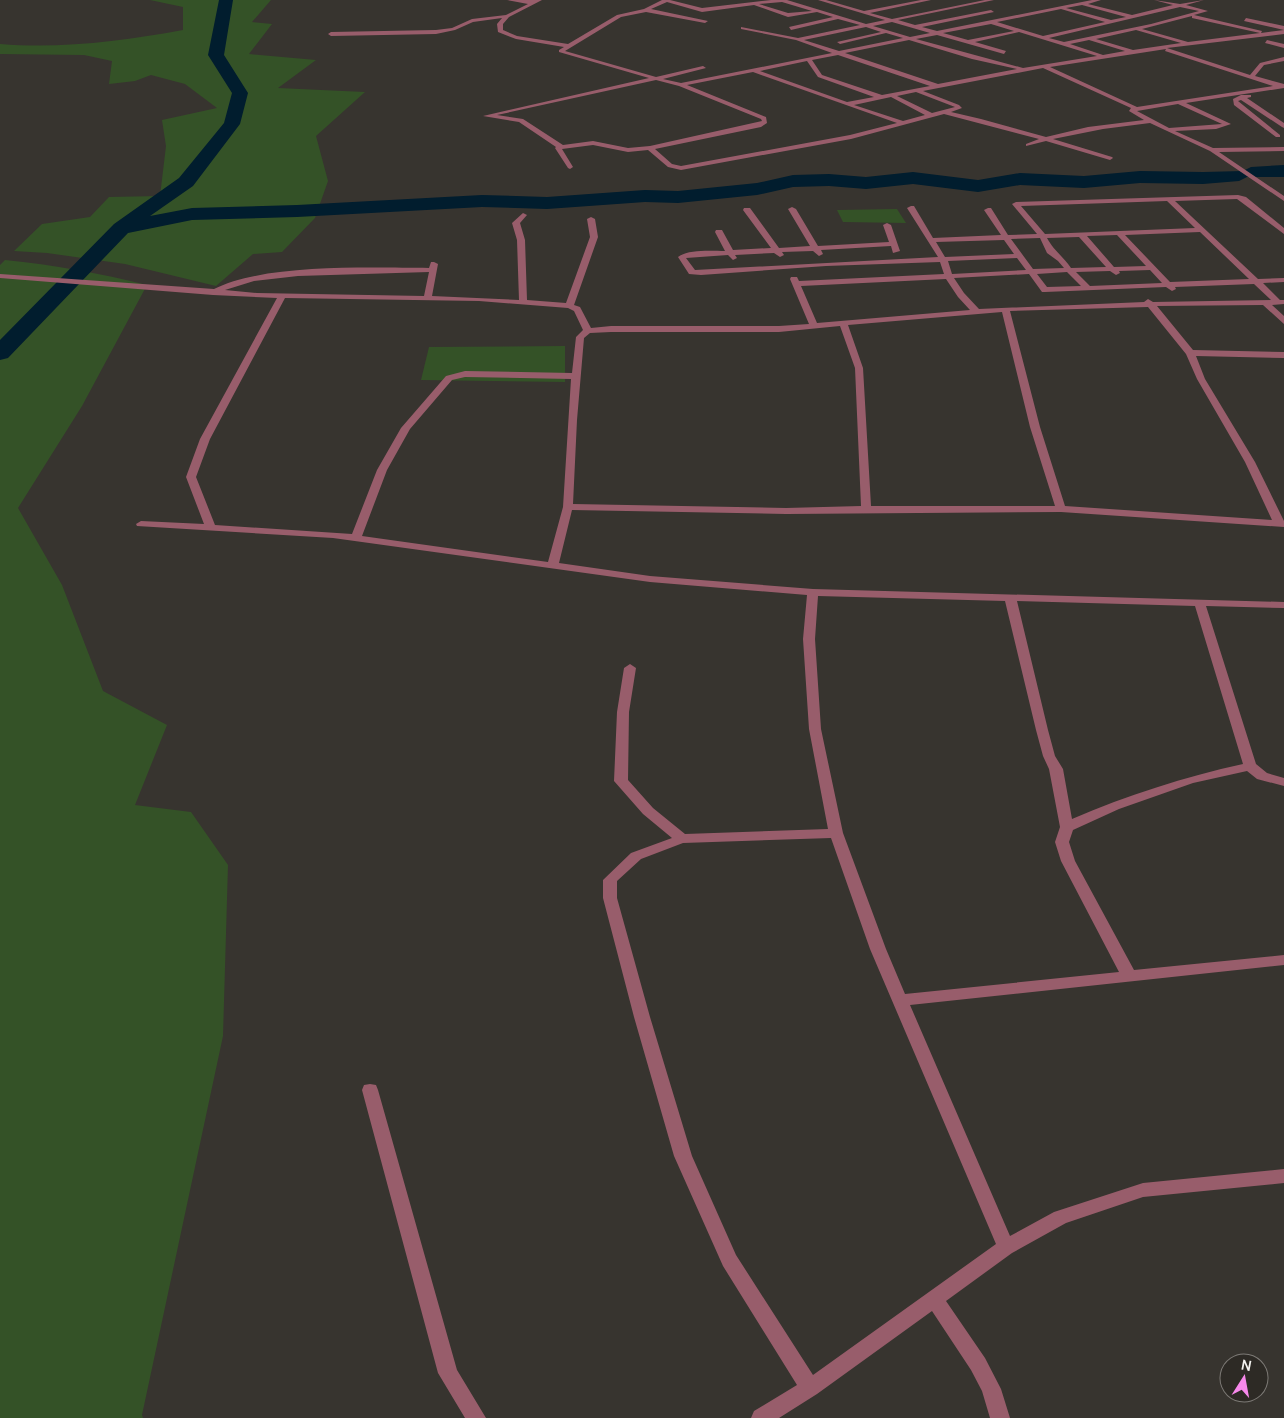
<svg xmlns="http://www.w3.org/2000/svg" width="1284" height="1418" viewBox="0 0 1284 1418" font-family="Manrope,sans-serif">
  <rect width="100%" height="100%" fill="#37342f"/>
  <!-- green -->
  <g fill="#345227">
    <path d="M 150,0 L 271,0 L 252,22 L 272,24 L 249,54 L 316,60 L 278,88 L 365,92 L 316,136 L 328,181 L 315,218 L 282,252 L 253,254 L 216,286 L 125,264 L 47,253 L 14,251 L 42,224 L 90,217 L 109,197 L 160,196 L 166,146 L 162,120 L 217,108 L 185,84 L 151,75 L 135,81 L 109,84 L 112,61 L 84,55 L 0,54 L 0,44 C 61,49 123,41 183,30 L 183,7 Z"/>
    <polygon points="897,209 906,223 843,222 837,210"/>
    <path d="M 5,260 C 54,265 100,273 147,285 L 82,406 L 18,508 L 62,585 L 103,691 L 167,725 L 135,805 L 191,812 L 228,865 L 223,1036 L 142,1415 L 143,1418 L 0,1418 L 0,265 Z"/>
    <polygon points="565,346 565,382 421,380 429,347"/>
  </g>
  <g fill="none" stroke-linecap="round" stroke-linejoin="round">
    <!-- river -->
    <polygon fill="#011d2e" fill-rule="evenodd" points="219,0 233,0 224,55 248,93 240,124 193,186 150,216 192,208 297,205 482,195 547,197 645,190 678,191 757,183 793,175 829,174 866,177 913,172 978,180 1020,173 1084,176 1140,171 1203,172 1243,171 1251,167 1284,165 1284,177 1247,177 1239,181 1203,184 1140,183 1084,188 1020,185 978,192 913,184 866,189 829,186 793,187 757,195 678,203 645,202 547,209 482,207 297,217 192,220 128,233 8,358 0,360 0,340 114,224 179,178 224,123 232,93 208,55"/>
    <!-- minor -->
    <g fill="#985d6b" fill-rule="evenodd">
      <path d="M 507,0 L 542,0 L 509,17 L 503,24 L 503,30 L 517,36 L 568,44 L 617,15 L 644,9 L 662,0 L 670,0 L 702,8 L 771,0 L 787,0 L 866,24 L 885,20 L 818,0 L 826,0 L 864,11 L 921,0 L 931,0 L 870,13 L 892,19 L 985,0 L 994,0 L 898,20 L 915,25 L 991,10 L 994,12 L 922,27 L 937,31 L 1092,0 L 1101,0 L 1088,4 L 1132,15 L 1173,5 L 1154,0 L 1180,4 L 1204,0 L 1186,5 L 1208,11 L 1194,15 L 1262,31 L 1261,33 L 1284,30 L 1284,34 L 1167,48 L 1250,75 L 1260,63 L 1284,57 L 1284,61 L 1264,65 L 1255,76 L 1284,84 L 1284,88 L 1186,103 L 1231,124 L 1216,129 L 1175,131 L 1213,148 L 1284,147 L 1284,151 L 1219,152 L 1284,196 L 1284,201 L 1210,151 L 1150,123 L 1103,129 L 1053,139 L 1112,157 L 1113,158 L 1110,160 L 1046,141 L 1026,146 L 1026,144 L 1039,139 L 944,114 L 851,139 L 681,170 L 668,167 L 648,150 L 628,152 L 593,145 L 562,149 L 573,167 L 570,169 L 568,168 L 555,148 L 556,147 L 519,122 L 483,116 L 649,78 L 559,52 L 559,50 L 564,47 L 516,39 L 498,32 L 497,24 L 502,18 L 473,22 L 455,30 L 436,34 L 331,36 L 328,34 L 331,32 L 436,30 L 452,28 L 472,19 L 506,15 L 528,4 ZM 667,2 L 702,12 L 754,5 L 788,17 L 817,12 L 833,17 L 789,27 L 791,30 L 838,19 L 860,25 L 798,38 L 741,27 L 741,29 L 796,40 L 832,53 L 681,83 L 663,79 L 706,68 L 703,66 L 656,77 L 565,51 L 621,17 L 646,12 L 705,23 L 708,21 L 651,9 ZM 782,2 L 812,11 L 788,13 L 759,4 ZM 1082,5 L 1126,17 L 1111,20 L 1066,8 ZM 1180,7 L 1199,11 L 1151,24 L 1064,42 L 1049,38 ZM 1061,9 L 1105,22 L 1043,36 L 997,22 ZM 1192,16 L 1192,18 L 1260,33 L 1188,42 L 1142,29 ZM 892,22 L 930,33 L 910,37 L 873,26 ZM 991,24 L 1014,31 L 968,40 L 943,33 ZM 866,27 L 881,32 L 837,42 L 840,44 L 886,33 L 903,38 L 839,51 L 804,40 ZM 1136,30 L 1181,43 L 1133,50 L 1096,39 ZM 1019,32 L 1097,56 L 1023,68 L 916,39 L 937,35 L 1004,54 L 1006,51 L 975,42 ZM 909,40 L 972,59 L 1017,69 L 938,84 L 845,53 ZM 1089,40 L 1125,51 L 1103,55 L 1070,44 ZM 1166,49 L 1165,51 L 1273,86 L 1137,107 L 1050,67 ZM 838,55 L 930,86 L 882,95 L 822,75 L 812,60 ZM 807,61 L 818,77 L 874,97 L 847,102 L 760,71 ZM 1043,68 L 1131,108 L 1129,111 L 1144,120 L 1088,127 L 1046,137 L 981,119 L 951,112 L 962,108 L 959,105 L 923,91 ZM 753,72 L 897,123 L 850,135 L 681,166 L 672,164 L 655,149 L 761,127 L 767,123 L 766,117 L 687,85 ZM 656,80 L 679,86 L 761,119 L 762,121 L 650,146 L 628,148 L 593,141 L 563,145 L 523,119 L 497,115 ZM 916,92 L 955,107 L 932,113 L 897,96 ZM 891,97 L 925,115 L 903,121 L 854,105 ZM 1178,104 L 1222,124 L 1169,128 L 1137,111 Z"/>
      <polygon points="1246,18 1284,26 1284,30 1244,21"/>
      <polygon points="1267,40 1284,44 1284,48 1265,43"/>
      <polygon points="1241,95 1251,95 1251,97 1247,98 1284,123 1284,128 1282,127 1241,100 1238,101 1280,135 1280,137 1276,137 1234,105 1233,99"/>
      <path d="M 1238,195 L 1246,197 L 1284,228 L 1284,234 L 1237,199 L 1175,201 L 1258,279 L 1284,278 L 1284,282 L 1263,283 L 1280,300 L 1284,300 L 1284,304 L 1272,305 L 1284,316 L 1284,324 L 1263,305 L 1157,306 L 1193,350 L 1284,352 L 1284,358 L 1196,356 L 1205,379 L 1255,462 L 1284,521 L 1284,527 L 1061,512 L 786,514 L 572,510 L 559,563 L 650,576 L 813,589 L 1284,602 L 1284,608 L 1206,606 L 1256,764 L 1267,773 L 1284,778 L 1284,786 L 1257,779 L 1247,771 L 1193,783 L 1119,809 L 1073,830 L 1069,842 L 1075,861 L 1134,970 L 1284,955 L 1284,965 L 910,1005 L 1010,1236 L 1054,1212 L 1143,1183 L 1284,1169 L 1284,1183 L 1143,1197 L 1066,1223 L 1012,1253 L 946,1301 L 985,1358 L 1001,1389 L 1010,1418 L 990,1418 L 982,1391 L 971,1370 L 932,1311 L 817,1394 L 779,1418 L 751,1418 L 754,1411 L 797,1385 L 723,1266 L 674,1156 L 634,1017 L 603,898 L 603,880 L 631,853 L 672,838 L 643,814 L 614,781 L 617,712 L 624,668 L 630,664 L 636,668 L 629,712 L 628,780 L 653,808 L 685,834 L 828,829 L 809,729 L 803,639 L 807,595 L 650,582 L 333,538 L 137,526 L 136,524 L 141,521 L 204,524 L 186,477 L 200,439 L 277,298 L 213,295 L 0,278 L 0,274 L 214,289 C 266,263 371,268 429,268 L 431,262 L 434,262 L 438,264 L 432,296 L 519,300 L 517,240 L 512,223 L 523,213 L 527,215 L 520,223 L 525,240 L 527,300 L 566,303 L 590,237 L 587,219 L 591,217 L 595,219 L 598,237 L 574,305 L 580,307 L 591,328 L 611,326 L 779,326 L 809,324 L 790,279 L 791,277 L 797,277 L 799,281 L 944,274 L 940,262 L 826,266 L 701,275 L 689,274 L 678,257 C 689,249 711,251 725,251 L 715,232 L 716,230 L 722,230 L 733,250 L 771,248 L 743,210 L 744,208 L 750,208 L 779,248 L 810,246 L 788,209 L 792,207 L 796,209 L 818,246 L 889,242 L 883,225 L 887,223 L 891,225 L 900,251 L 893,253 L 891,246 L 821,250 L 823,254 L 819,256 L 813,251 L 782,252 L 784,255 L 780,257 L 774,253 L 735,255 L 737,258 L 733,260 L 728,255 L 686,258 L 695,270 L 938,257 L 907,208 L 911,206 L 914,206 L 933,238 L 1001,235 L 984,210 L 988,208 L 991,208 L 1008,235 L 1037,234 L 1012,204 L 1016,202 ZM 1167,201 L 1195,228 L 1045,234 L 1021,206 ZM 1200,232 L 1249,279 L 1170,282 L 1125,235 ZM 1117,235 L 1146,266 L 1114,267 L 1087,236 ZM 1079,237 L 1106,267 L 1071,268 C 1063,256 1054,251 1047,238 ZM 1040,238 L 1047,253 L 1058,261 L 1064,268 L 1033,269 L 1011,239 ZM 1004,240 L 1014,254 L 945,257 L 936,242 ZM 1017,258 L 1026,270 L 952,274 L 948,261 ZM 1150,270 L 1162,283 L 1090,286 L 1076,272 L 1110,271 L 1116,275 L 1120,273 L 1119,271 ZM 429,272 L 424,296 L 257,293 L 225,290 L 254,281 L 298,276 ZM 1067,272 L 1081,286 L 1047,287 L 1037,274 ZM 1029,274 L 1042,292 L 1045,292 L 1166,287 L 1172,291 L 1176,289 L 1175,287 L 1254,284 L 1271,300 L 1153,302 L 1148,299 L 1144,302 L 979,309 L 964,293 L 954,278 ZM 946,279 L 958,297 L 970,310 L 817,323 L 801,286 ZM 285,298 L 479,301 L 568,308 L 574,311 L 583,330 L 576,337 L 572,373 L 465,371 L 446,376 L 401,428 L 377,470 L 352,534 L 215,525 L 196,477 L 210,439 ZM 1148,307 L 1186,354 L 1197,379 L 1245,462 L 1272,520 L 1065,506 L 1040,427 L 1010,311 ZM 1002,312 L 1030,427 L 1055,506 L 871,506 L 863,368 L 848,325 ZM 840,326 L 855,368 L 861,506 L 786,508 L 573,504 L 577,420 L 584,338 L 590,333 L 611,332 L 779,332 ZM 465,377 L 571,379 L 563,507 L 548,562 L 362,536 L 387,470 L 410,429 L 452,380 ZM 818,596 L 1005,601 L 1036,730 L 1043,756 L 1049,769 L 1060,827 L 1055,842 L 1061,861 L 1119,972 L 905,994 L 886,949 L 843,833 L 821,729 L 815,639 ZM 1017,601 L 1195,606 L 1243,764 C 1184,777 1128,795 1072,819 L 1063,769 L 1055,756 L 1048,730 ZM 831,838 L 870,949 L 996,1244 L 813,1375 L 736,1255 L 692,1156 L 650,1017 L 617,898 L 617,881 L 641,859 L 683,843 Z"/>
      <polygon points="370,1084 376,1085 378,1090 457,1370 486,1418 465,1418 438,1373 362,1090 364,1085"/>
    </g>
  </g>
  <!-- north arrow -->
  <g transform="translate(1244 1378) rotate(11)"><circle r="24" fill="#2d2a25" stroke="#7d7a76"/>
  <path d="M0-4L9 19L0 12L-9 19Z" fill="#f788eb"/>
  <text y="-8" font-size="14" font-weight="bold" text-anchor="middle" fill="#f4f3f0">N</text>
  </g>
</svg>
